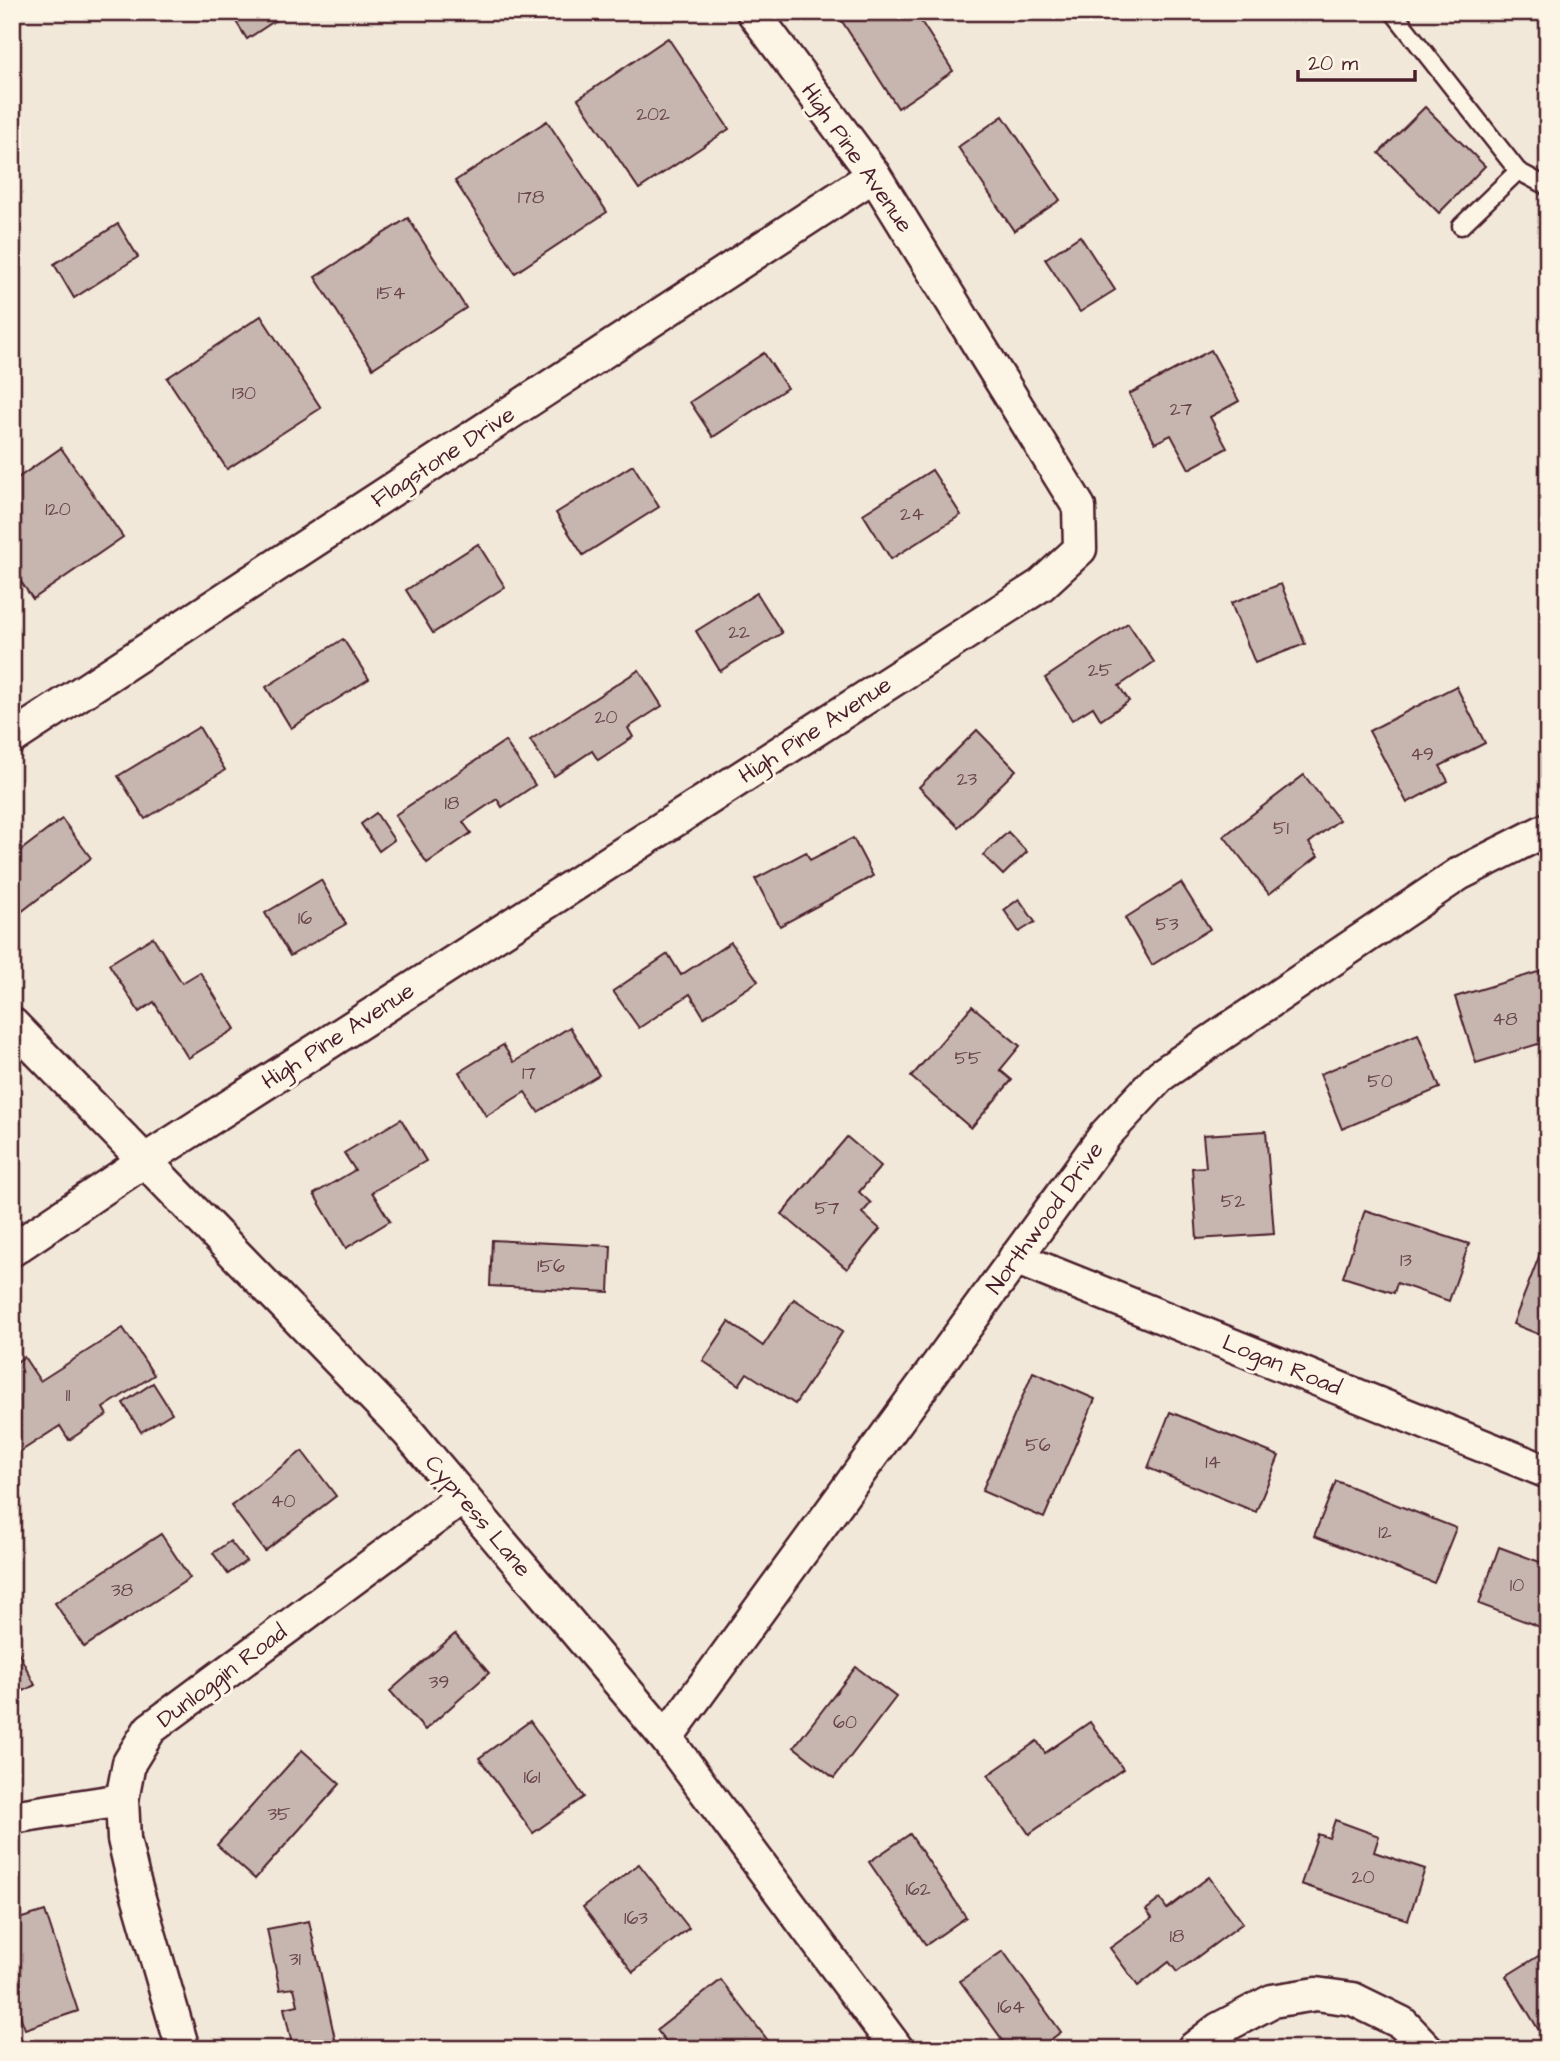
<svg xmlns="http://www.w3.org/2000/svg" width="1560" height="2061" viewBox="0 0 1560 2061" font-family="'Architects Daughter',sans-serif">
  <rect width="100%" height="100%" fill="#f1e8da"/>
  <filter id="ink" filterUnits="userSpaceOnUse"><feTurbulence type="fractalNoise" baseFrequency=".0143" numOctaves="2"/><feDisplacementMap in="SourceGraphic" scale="14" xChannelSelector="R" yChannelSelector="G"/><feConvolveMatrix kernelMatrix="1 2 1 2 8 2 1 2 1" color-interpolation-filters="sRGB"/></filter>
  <g filter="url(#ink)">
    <!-- building -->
    <g fill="#c7b6af" stroke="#4a1f2b" stroke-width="2">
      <polygon points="230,12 288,12 247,39"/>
      <polygon points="836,12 915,12 953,71 898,108"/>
      <polygon points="668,38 729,129 639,189 578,99"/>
      <polygon points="1425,107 1485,166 1439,213 1379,153"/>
      <polygon points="1003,116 1060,200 1014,231 958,147"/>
      <polygon points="547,121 607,212 515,273 455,181"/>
      <polygon points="408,218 466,308 373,368 315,277"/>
      <polygon points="118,224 138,257 74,298 54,264"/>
      <polygon points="1080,236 1115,290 1080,312 1045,259"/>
      <polygon points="261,316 321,408 227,469 167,378"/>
      <polygon points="1211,350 1239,401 1210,417 1227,448 1189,469 1171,435 1155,443 1129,394"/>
      <polygon points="764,353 787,388 713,437 690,402"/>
      <polygon points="61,448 123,537 33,599 12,569 12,482"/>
      <polygon points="633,465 659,507 583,555 556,513"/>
      <polygon points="932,470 961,515 891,559 863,514"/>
      <polygon points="478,544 505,587 433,633 406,590"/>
      <polygon points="1281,584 1305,644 1255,663 1231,603"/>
      <polygon points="757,593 782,633 720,671 696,631"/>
      <polygon points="1128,623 1154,662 1119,686 1129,701 1101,720 1093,707 1072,720 1045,678"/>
      <polygon points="343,639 369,679 291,728 266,687"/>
      <polygon points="639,670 662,706 628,728 633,737 598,760 592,751 554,776 530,740"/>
      <polygon points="1456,686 1485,743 1440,766 1448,781 1407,803 1369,731"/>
      <polygon points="199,727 225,770 145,819 118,776"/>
      <polygon points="977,730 1016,770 958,827 919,787"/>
      <polygon points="505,741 535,785 502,807 497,799 463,822 471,833 427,863 395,815"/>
      <polygon points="1304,775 1339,820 1309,843 1318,856 1269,894 1224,836"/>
      <polygon points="376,813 394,840 379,851 361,824"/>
      <polygon points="62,819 91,858 21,912 12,900 12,857"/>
      <polygon points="1008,832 1027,852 1003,875 983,855"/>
      <polygon points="853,838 873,876 780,926 755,879 806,852 810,860"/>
      <polygon points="321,880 346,924 290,956 265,913"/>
      <polygon points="1181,883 1210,929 1152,965 1125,918"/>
      <polygon points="1019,899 1035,922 1019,932 1004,910"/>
      <polygon points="153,937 182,983 200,972 235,1029 188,1058 154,1002 139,1012 109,964"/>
      <polygon points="731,942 758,981 704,1017 690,994 639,1028 613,991 668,954 681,975"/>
      <polygon points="1548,969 1548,1041 1476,1063 1455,997"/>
      <polygon points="972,1006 1020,1046 1000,1070 1012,1080 971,1128 911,1077"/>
      <polygon points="570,1027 599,1075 538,1112 525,1092 486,1116 459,1072 503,1045 514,1062"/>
      <polygon points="1418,1034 1440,1088 1342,1129 1320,1074"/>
      <polygon points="401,1119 426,1161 372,1192 390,1221 346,1248 314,1194 355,1170 344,1153"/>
      <polygon points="1266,1131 1274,1234 1197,1239 1192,1168 1206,1167 1203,1135"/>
      <polygon points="847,1137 881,1166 859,1192 871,1203 862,1213 880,1229 847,1269 782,1214"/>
      <polygon points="1365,1210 1469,1244 1449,1301 1397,1283 1394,1293 1343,1277"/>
      <polygon points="492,1240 611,1246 609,1292 490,1286"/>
      <polygon points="1543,1246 1548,1248 1548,1338 1513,1324"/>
      <polygon points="794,1299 843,1331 795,1404 747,1373 739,1385 703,1361 729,1322 763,1346"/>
      <polygon points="123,1328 154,1375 103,1408 107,1415 69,1440 60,1426 12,1457 12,1365 24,1357 40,1381"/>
      <polygon points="1033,1372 1095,1399 1044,1518 982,1491"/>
      <polygon points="153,1383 172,1413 141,1432 123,1403"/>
      <polygon points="1170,1412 1279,1456 1256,1512 1148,1468"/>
      <polygon points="302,1451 336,1496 265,1551 231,1506"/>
      <polygon points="1336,1481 1456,1528 1434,1583 1314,1536"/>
      <polygon points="161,1534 190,1578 84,1647 55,1603"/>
      <polygon points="230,1541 246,1561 228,1574 213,1553"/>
      <polygon points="1499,1547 1548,1565 1548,1630 1479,1604"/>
      <polygon points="455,1634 489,1673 425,1730 390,1691"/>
      <polygon points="12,1640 35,1685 12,1697"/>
      <polygon points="856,1667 896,1697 834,1778 794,1747"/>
      <polygon points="530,1721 584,1797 533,1833 479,1758"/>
      <polygon points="1090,1722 1123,1769 1029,1834 988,1775 1037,1741 1045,1753"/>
      <polygon points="302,1750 340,1784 255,1879 217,1845"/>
      <polygon points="1335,1820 1379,1836 1374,1852 1425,1869 1408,1920 1301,1884 1318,1834 1329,1838"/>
      <polygon points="910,1834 966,1917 926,1945 869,1862"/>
      <polygon points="639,1864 689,1928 633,1972 583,1907"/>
      <polygon points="1209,1877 1243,1923 1177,1972 1169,1962 1138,1986 1110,1948 1152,1918 1146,1910 1160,1899 1167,1909"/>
      <polygon points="45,1911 78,2011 25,2029 18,2010 12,2012 12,1921"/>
      <polygon points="309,1921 337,2048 333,2049 293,2049 284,2008 298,2005 294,1988 280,1990 267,1929"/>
      <polygon points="1548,1950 1548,2040 1546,2042 1506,1976"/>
      <polygon points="1003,1951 1061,2032 1038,2049 1009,2049 960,1981"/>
      <polygon points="721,1980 773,2047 771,2049 671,2049 657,2030"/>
    </g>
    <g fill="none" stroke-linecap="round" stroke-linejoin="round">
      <!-- lane casing -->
      <g stroke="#4a1f2b" stroke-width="21">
        <g id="lane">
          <polyline points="1393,12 1518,171 1548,187"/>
          <polyline points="1461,226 1518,171"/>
        </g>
      </g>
      <!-- street casing -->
      <g stroke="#4a1f2b" stroke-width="37">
        <g id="street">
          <polyline points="12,738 874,175"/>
          <polyline points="12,1024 407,1431 666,1738 897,2049"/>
          <polyline points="12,1250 144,1161 1041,585 1080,549 1079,507 874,175 753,12"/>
          <polyline points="1015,1258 1548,1472"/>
          <polyline points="666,1738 1106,1134 1161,1075 1459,874 1548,829"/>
          <polyline points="12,1817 122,1800"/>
          <polyline points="183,2049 133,1878 124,1839 122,1800 129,1763 150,1729 462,1498"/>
          <polyline points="1193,2049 1219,2029 1272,2001 1316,1994 1353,1999 1402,2023 1427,2049"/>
        </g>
      </g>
      <!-- lane -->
      <use href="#lane" stroke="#fcf5e5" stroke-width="16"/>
      <!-- street -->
      <use href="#street" stroke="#fcf5e5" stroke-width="32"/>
    </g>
  </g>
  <g text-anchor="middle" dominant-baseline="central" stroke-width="6" stroke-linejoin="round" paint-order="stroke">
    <!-- number labels -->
    <g font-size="19" fill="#69454c">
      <text x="653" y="114">202</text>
      <text x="531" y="197">178</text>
      <text x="391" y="293">154</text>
      <text x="244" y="393">130</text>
      <text x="1181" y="409">27</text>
      <text x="58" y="509">120</text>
      <text x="912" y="514">24</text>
      <text x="739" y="632">22</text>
      <text x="1100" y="670">25</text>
      <text x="606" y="717">20</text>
      <text x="1422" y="754">49</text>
      <text x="967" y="779">23</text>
      <text x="452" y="803">18</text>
      <text x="1281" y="828">51</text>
      <text x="305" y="918">16</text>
      <text x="1167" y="924">53</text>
      <text x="1505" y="1019">48</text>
      <text x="968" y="1058">55</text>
      <text x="529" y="1073">17</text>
      <text x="1380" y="1081">50</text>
      <text x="1233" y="1201">52</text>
      <text x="827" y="1208">57</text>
      <text x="1406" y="1260">13</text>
      <text x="551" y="1266">156</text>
      <text x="68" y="1395">11</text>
      <text x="1038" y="1445">56</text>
      <text x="1213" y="1462">14</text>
      <text x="283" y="1501">40</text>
      <text x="1385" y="1532">12</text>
      <text x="1517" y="1585">10</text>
      <text x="122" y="1590">38</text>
      <text x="439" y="1682">39</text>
      <text x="845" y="1722">60</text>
      <text x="532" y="1777">161</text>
      <text x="279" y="1814">35</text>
      <text x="1363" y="1877">20</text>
      <text x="918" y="1889">162</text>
      <text x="636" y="1918">163</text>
      <text x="1177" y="1936">18</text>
      <text x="295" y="1959">31</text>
      <text x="1011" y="2007">164</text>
    </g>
    <!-- street labels -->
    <g font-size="23" fill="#4a1f2b" stroke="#fcf5e5">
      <text transform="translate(857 158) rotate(55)">High Pine Avenue</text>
      <text transform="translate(443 457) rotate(-33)">Flagstone Drive</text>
      <text transform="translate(815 730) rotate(-33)">High Pine Avenue</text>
      <text transform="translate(338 1036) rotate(-33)">High Pine Avenue</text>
      <text transform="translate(1045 1218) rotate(-54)">Northwood Drive</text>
      <text transform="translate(1282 1365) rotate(22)">Logan Road</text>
      <text transform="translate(478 1516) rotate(50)">Cypress Lane</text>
      <text transform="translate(222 1676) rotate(-37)">Dunloggin Road</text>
    </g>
  </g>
  <!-- margin -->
  <rect width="1560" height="2061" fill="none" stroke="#fcf5e5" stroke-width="42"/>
  <rect x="21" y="21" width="1518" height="2019" fill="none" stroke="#4a1f2b" stroke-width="2.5" filter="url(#ink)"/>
  <!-- scale -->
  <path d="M1298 70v10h117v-10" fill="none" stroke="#4a1f2b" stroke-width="3.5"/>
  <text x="1308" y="70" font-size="21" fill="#4a1f2b" stroke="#fcf5e5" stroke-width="5" paint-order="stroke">20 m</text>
</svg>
